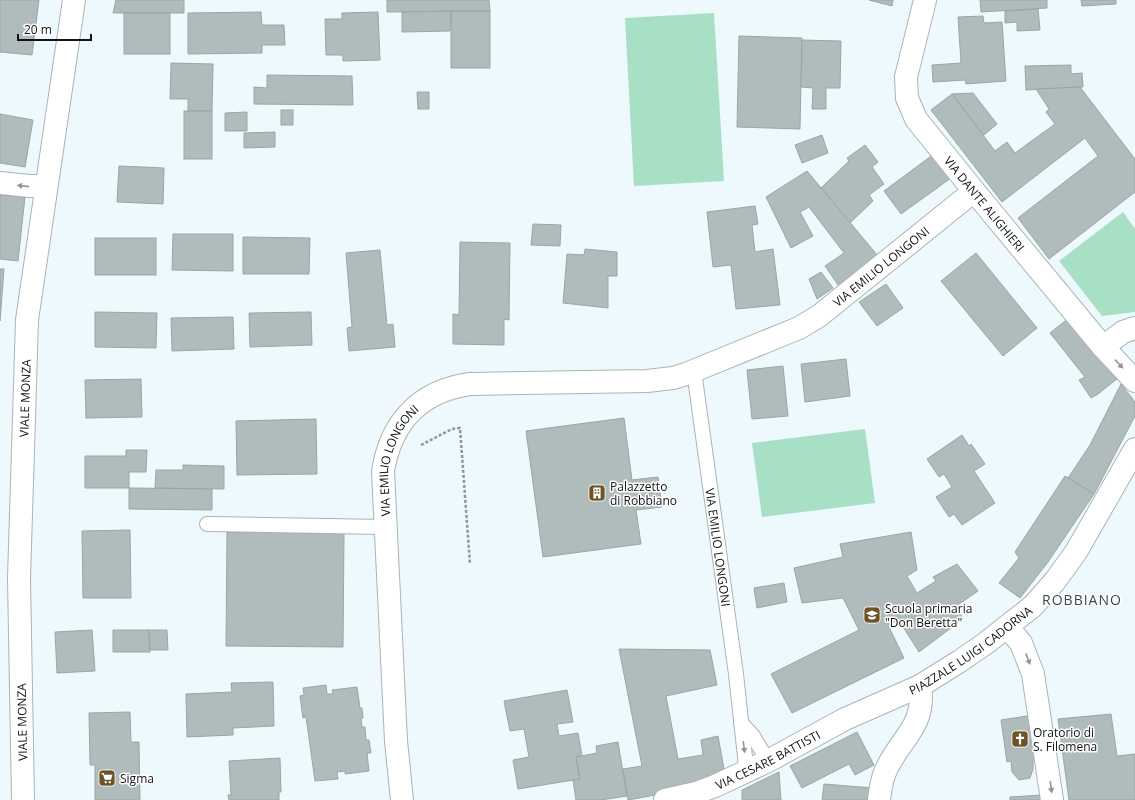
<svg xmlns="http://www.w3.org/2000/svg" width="1135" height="800" viewBox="0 0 1135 800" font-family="'Open Sans',sans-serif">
  <rect width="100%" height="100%" fill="#edf9fd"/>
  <!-- green -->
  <g fill="#a7e0c5">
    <polygon points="714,13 724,181 634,186 625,18"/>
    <polygon points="1123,212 1135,229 1135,312 1102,316 1059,261"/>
    <polygon points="865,429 875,503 762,517 752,443"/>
  </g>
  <!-- building -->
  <g fill="#b0bcbc" stroke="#9aa6a5">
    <polygon points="0,0 39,0 32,55 0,52"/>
    <polygon points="116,0 184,0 184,13 113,13"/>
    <polygon points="387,0 489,0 490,11 387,12"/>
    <polygon points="869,0 893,0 892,6"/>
    <polygon points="980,0 1047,0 1047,8 981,12"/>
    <polygon points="1081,0 1116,0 1116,4 1082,6"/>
    <polygon points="1038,9 1040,30 1017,31 1017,22 1005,23 1005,11"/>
    <rect x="451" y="11" width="39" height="57"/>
    <polygon points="451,11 450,31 402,32 402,12"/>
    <polygon points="261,12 262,25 284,25 285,45 262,45 262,53 188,54 188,13"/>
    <polygon points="378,12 380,60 343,61 343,55 326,55 325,19 342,19 342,13"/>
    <rect x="124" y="13" width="46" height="41"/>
    <polygon points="983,16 984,23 1002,22 1006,81 966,84 965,80 933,82 932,65 961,63 958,17"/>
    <polygon points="739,36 802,38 800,129 737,127"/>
    <polygon points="802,40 841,41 840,88 826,88 826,109 812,109 813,88 801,87"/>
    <polygon points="171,63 213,64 212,111 188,111 188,99 170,99"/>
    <polygon points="1071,65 1071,74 1082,73 1083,87 1026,90 1025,66"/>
    <polygon points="267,75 352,76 353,105 254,104 254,87 267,88"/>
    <polygon points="1080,87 1135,159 1135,192 1049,259 1018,218 1098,156 1085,138 1002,202 931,110 952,94 995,151 1007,142 1015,153 1055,124 1046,112 1049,109 1036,89"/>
    <polygon points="417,92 429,92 429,109 418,109"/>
    <polygon points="973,93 997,124 984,135 952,94"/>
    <rect x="281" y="110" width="12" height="15"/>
    <rect x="184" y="111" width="28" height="48"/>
    <polygon points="247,112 247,131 225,131 225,113"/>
    <polygon points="0,114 33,120 25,167 0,163"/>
    <polygon points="275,132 275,147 244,148 244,133"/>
    <polygon points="822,135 828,153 802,163 795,145"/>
    <polygon points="865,145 878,162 872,167 884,184 869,195 873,201 850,223 821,188 849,161 847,158"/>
    <polygon points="934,154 951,178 901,214 884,191"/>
    <polygon points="119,166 164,168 163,204 117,202"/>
    <polygon points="807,171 883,262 843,292 825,266 844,253 809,207 800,212 813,236 791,248 766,197"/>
    <polygon points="0,195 25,197 18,261 0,259"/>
    <polygon points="755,206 758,224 752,225 755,252 773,249 780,305 736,309 731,265 713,267 707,212"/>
    <polygon points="533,224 561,225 560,246 531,245"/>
    <polygon points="173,234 233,234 233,271 172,270"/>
    <polygon points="243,237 310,238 309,274 243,274"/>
    <rect x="95" y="238" width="61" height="37"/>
    <polygon points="460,242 510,243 509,320 504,319 504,345 453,344 453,314 459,315"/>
    <polygon points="585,249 617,252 617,276 608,276 608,308 563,303 567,254 584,255"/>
    <polygon points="380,250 387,325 393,324 395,347 349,351 347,328 352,327 346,253"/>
    <polygon points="976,253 1037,328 1003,356 941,281"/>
    <polygon points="0,269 4,269 0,321"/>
    <polygon points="821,272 833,288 817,299 809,279"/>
    <polygon points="886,284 903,308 877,326 859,302"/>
    <polygon points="95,312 157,313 156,348 95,347"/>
    <polygon points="311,312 312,345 250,347 249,313"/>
    <polygon points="233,317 234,349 172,351 171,318"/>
    <polygon points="1069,318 1118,378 1098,394 1091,398 1079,380 1085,377 1050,333"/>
    <polygon points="846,359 850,396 805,402 801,364"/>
    <polygon points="783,366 788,416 752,419 747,370"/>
    <polygon points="141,379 142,417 86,418 85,380"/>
    <polygon points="1121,384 1135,402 1135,416 1094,494 1068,478 1090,445"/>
    <polygon points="624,418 632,480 658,477 662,507 636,510 641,544 543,557 526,431"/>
    <polygon points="316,419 317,474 237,475 236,421"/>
    <polygon points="962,435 969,446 971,444 985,464 974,471 995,503 962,525 954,514 949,517 936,497 952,487 944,474 939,477 927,459"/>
    <polygon points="126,450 147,450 146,472 129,472 129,488 85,488 85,456 126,456"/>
    <polygon points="183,465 224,466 224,489 155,488 156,470 183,470"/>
    <polygon points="1065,476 1094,494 1048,562 1020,598 999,583 1019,558 1015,552"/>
    <polygon points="129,488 212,489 212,510 129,509"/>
    <polygon points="130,530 131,598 83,598 82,531"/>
    <polygon points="227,532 344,533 343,647 226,646"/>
    <polygon points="911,532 917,570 907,576 917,593 936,581 933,577 957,564 978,591 956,606 963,619 919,652 898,619 888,625 904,658 792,713 771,674 859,630 843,598 802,603 794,568 843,557 840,544"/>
    <polygon points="784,583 787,602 757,608 754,588"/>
    <polygon points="92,630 95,671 57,673 55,632"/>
    <polygon points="113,630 149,630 150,652 113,652"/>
    <polygon points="149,630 167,630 168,650 150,650"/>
    <polygon points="619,649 710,650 717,685 666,696 678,759 703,755 701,740 718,736 725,774 661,794 628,800 623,769 642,766"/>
    <polygon points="273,682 274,726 233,728 233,735 187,737 186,694 232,692 231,683"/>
    <polygon points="326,685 327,694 333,694 332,690 357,687 360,708 362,708 363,718 361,718 362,727 365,727 366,740 369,740 371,753 367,753 369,771 345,774 345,771 337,772 338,779 315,781 306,717 303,718 300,696 304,695 303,688"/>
    <polygon points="567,690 573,722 557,724 559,736 578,733 582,756 576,757 580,779 518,789 513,760 529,757 524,729 510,731 504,701"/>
    <polygon points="130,712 131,742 139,742 140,800 95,800 95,765 90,765 89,713"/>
    <polygon points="1111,714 1117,756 1135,754 1135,800 1069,800 1058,719"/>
    <polygon points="1033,715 1038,758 1033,759 1033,769 1030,778 1019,780 1012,772 1011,761 1007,762 1001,720"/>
    <polygon points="857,732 874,765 855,775 849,764 802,788 790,766"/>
    <polygon points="618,742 627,796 601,800 576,800 573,780 580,779 576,757 597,753 596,746"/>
    <polygon points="280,758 281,792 279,792 279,800 229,800 228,795 231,795 229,761"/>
    <polygon points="779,772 781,800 742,800 742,790"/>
    <polygon points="824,784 873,788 871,800 822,800"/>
    <polygon points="1042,795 1042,800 1010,800 1010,797"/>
  </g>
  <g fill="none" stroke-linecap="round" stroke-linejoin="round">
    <!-- service casing -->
    <g stroke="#a9b4b8" stroke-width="16">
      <g id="service">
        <path id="s1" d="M 694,371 L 736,674 L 745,757 L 746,772"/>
        <polyline points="207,524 386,527"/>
        <polyline points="741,723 753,736 768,761"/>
      </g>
    </g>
    <!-- minor casing -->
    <g stroke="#a9b4b8" stroke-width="24">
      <g id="minor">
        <path id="s2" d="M 925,0 L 906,77 L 907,98 L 916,119 L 974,191 L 1103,347 L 1135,381"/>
        <polyline points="0,183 30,186 46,186"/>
        <polyline points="1103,347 1123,332 1135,328"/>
        <polyline points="1007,627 1021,643 1033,674 1052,800"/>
        <path id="s3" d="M 402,800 L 396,741 L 383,471 C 391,422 420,391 470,384 L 647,381 L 673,378 L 686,374 L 799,328 L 819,316 L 974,191"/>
        <path id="s4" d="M 665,800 L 696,793 L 715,786 L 768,761 L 845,719 L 920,686 L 960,661 L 986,643 L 1033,606 L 1055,581 L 1076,552 L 1135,449"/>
        <path d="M 879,800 C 880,792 881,783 884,775 C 896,741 927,728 920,686"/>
      </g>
    </g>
    <!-- secondary casing -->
    <g stroke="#a9b4b8" stroke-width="24">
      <g id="secondary">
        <path id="s5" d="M 23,800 L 19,578 L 27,320 L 74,0"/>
      </g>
    </g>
    <!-- path -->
    <polyline stroke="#8e9699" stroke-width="2.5" stroke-dasharray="3 2" stroke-linecap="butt" points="421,445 452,429 460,428 470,564"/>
    <!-- service -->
    <use href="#service" stroke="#fff" stroke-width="14"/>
    <!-- minor -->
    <use href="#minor" stroke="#fff" stroke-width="22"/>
    <!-- secondary -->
    <use href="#secondary" stroke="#fff" stroke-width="22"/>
  </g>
  <!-- one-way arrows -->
  <defs><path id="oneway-solid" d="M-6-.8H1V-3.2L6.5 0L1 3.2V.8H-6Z"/></defs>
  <g fill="#939595">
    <use href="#oneway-solid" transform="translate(23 186) rotate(-174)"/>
    <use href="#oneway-solid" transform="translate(1119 364) rotate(47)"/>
    <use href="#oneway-solid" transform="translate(1028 659) rotate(70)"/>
    <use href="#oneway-solid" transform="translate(744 747) rotate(82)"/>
    <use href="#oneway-solid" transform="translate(1051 787) rotate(82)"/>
  </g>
  <!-- icons -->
  <defs>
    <g id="building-square" transform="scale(0.9)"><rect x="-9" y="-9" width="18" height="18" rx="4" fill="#6d5325" stroke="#fff"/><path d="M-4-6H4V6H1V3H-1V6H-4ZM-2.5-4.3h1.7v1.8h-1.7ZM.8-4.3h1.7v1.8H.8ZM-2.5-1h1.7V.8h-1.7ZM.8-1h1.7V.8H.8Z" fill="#fff"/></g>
    <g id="school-square" transform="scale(0.9)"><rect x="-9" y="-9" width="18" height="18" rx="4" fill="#6d5325" stroke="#fff"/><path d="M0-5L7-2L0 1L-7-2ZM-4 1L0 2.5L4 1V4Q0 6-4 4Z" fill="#fff"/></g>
    <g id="church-square" transform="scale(0.9)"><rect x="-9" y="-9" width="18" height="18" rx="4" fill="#6d5325" stroke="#fff"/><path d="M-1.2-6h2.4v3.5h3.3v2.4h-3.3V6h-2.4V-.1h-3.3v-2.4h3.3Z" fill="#fff"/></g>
    <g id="supermarket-square" transform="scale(0.9)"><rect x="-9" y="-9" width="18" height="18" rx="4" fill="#6d5325" stroke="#fff"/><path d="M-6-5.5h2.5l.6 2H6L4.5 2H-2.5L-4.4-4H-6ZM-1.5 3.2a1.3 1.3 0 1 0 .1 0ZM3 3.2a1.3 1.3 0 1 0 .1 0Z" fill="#fff"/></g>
  </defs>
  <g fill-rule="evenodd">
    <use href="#building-square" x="597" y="493"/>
    <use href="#school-square" x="872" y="615"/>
    <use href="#church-square" x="1020" y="739"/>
    <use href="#supermarket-square" x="107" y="778"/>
  </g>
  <g text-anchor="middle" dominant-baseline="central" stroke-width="3" stroke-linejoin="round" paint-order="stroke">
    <!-- street labels -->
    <g font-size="12" fill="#0f1314" stroke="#fff">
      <text stroke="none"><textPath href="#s2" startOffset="232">VIA DANTE ALIGHIERI</textPath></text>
      <text stroke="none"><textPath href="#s3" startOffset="904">VIA EMILIO LONGONI</textPath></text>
      <text stroke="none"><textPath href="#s5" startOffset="402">VIALE MONZA</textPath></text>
      <text stroke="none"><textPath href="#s3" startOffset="344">VIA EMILIO LONGONI</textPath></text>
      <text stroke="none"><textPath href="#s1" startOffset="178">VIA EMILIO LONGONI</textPath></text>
      <text stroke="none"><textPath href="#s4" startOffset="342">PIAZZALE LUIGI CADORNA</textPath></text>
      <text transform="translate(22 722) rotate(-91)">VIALE MONZA</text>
      <text stroke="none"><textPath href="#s4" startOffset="111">VIA CESARE BATTISTI</textPath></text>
    </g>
    <!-- poi labels -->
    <g font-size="12" fill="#0f1314" stroke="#fff" text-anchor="start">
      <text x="610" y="486">Palazzetto<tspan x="610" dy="14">di Robbiano</tspan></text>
      <text x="885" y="608">Scuola primaria<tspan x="885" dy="14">"Don Beretta"</tspan></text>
      <text x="1033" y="732">Oratorio di<tspan x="1033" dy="14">S. Filomena</tspan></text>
      <text x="120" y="778">Sigma</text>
    </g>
    <!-- quarter labels -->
    <g font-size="14" letter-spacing="1" fill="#3d4649" stroke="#fff">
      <text x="1082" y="599">ROBBIANO</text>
    </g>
  </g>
  <!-- scale -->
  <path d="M18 34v6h73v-6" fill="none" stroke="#0f1314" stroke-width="2"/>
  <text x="24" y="34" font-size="12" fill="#0f1314" stroke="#ffffff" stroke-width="3" paint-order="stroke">20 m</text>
</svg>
